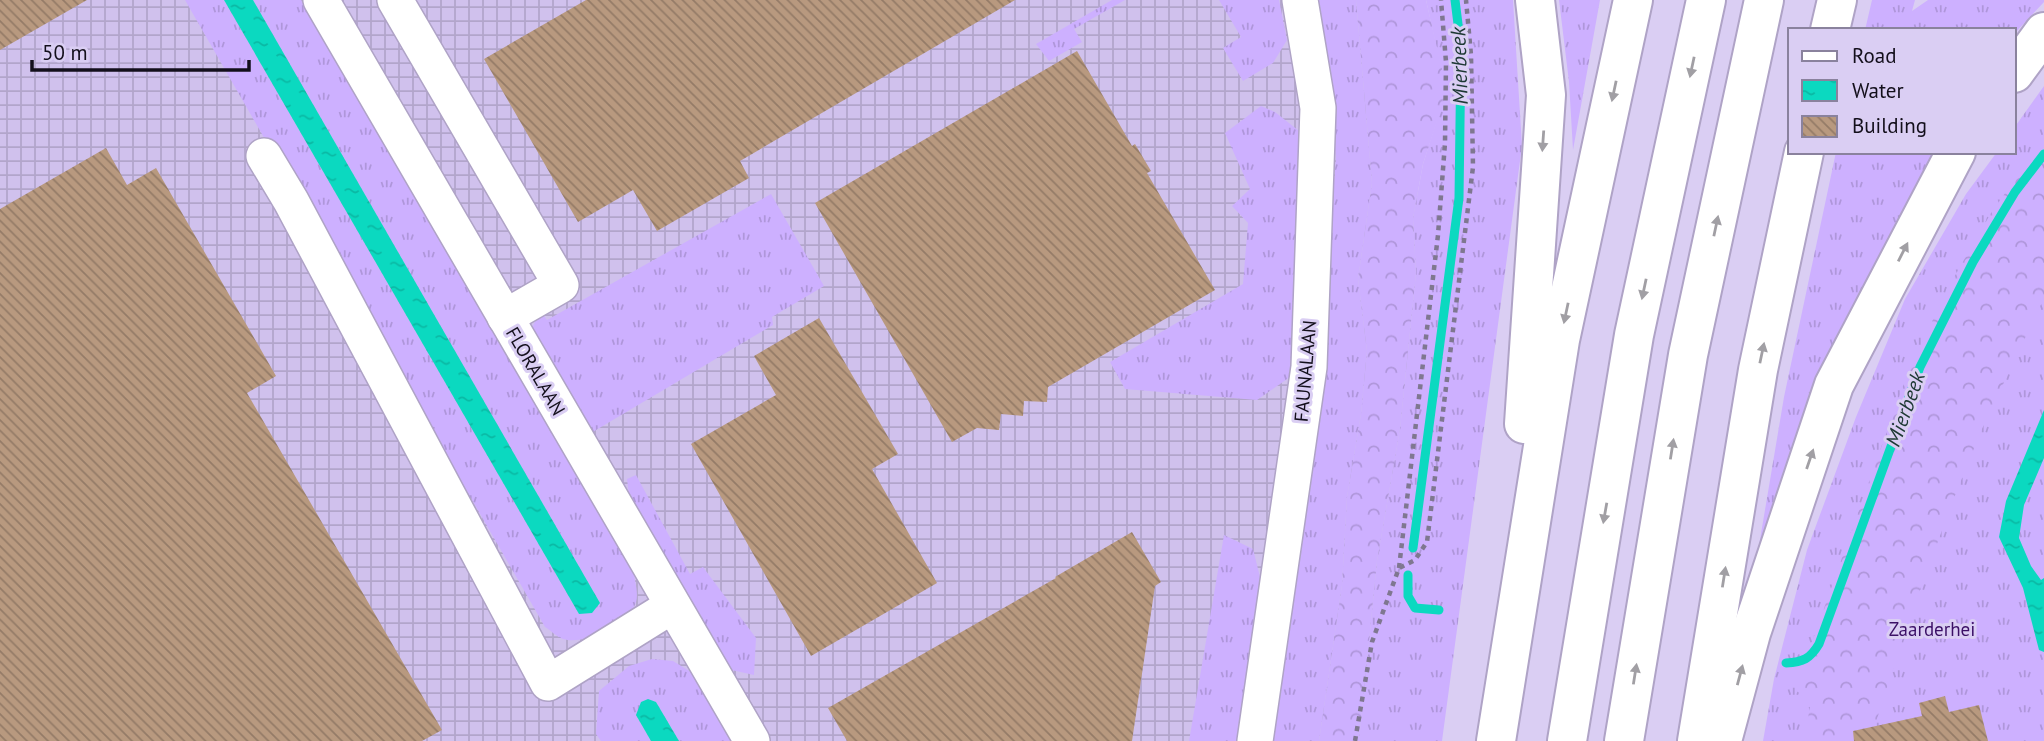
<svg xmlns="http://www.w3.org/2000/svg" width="2044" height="741" viewBox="0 0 2044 741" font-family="'PT Sans',sans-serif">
  <defs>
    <pattern id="industrial-grid" width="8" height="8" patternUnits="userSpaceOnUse" patternTransform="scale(1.75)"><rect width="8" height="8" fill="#d0c1ed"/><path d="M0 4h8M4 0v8" fill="none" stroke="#b2a5cb"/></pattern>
    <pattern id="grass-tufts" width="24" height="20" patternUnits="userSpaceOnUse" patternTransform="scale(1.75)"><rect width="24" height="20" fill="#cdb0ff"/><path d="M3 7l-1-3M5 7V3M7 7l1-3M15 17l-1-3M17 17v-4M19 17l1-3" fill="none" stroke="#af96da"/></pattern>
    <pattern id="forest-crowns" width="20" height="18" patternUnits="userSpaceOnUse" patternTransform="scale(1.75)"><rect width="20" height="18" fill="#cdb0ff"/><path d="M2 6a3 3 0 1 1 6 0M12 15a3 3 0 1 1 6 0" fill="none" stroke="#af96da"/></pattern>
    <pattern id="water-ripples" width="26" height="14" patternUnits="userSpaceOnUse" patternTransform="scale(1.75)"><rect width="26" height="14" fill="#0bd9c0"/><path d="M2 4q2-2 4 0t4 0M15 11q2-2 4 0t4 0" fill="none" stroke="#0ab9a4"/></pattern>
    <pattern id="building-back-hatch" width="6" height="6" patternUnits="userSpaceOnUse" patternTransform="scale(1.75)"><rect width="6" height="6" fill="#b8997f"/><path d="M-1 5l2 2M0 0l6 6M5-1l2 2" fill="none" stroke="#947b67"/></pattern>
  </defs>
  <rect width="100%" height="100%" fill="#dacef3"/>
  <!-- industrial -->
  <polygon fill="url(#industrial-grid)" points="0,0 1402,0 1431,358 1391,741 0,741"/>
  <!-- grass -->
  <g fill="url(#grass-tufts)">
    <path d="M 185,0 L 224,0 L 579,614 L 600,603 L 253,0 L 301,0 L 633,569 C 634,578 639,593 636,602 C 630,624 584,646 563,639 C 557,637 550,630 545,627 Z"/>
    <polygon points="1112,0 1125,0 1074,29 1082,42 1049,61 1036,44"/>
    <polygon points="1219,0 1279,0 1287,40 1273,63 1243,81 1223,48 1241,37"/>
    <polygon points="1313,0 1356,0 1372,183 1358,279 1367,351 1361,414 1347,497 1342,585 1319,741 1268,741 1324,319 1336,157"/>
    <polygon points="1426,0 1513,0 1522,146 1442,741 1359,741 1377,561 1400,429 1416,273 1413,218 1423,164 1446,91"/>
    <polygon points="1559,0 1600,0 1573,150 1569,82"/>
    <polygon points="1872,0 1915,0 1912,11 1928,0 2044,0 2044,2 2014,34 2014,30 1865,30"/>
    <polygon points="2044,86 2044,741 1763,741 1774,679 1807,550 1856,417 1905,299 1966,194 1997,152 2014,152 2014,128"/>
    <polygon points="1261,106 1275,112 1299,131 1290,377 1257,400 1125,389 1110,362 1243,284 1248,223 1232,206 1250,189 1225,133"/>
    <polygon points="1836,152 1936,152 1749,605 1784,397"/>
    <polygon points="771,194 824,286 772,317 773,325 591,433 533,343 532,328 540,311 547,320"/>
    <polygon points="636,475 690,574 703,567 756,638 754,675 727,669 631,510 627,479"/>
    <polygon points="1224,535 1253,549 1261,581 1237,741 1189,741"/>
    <polygon points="652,659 673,661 691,672 731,741 679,741 656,702 636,715 651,741 601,741 596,734 599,691 629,666"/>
  </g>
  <!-- forest -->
  <g fill="url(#forest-crowns)">
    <polygon points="1356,0 1426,0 1447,91 1423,164 1413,218 1416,273 1400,429 1377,561 1359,741 1319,741 1342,585 1347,497 1361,414 1367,351 1358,279 1372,183"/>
    <polygon points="2044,138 2044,298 1981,431 1954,498 1908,622 1870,741 1804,741 1811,701 1795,690 1908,372 1949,286 1991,213"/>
  </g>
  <!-- water -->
  <g fill="url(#water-ripples)">
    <polygon points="224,0 253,0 600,603 592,613 579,614"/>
    <polygon points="2044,410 2044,458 2024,505 2019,538 2031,566 2041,580 2044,578 2044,652 2039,650 2023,588 1999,537 2006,501"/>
    <polygon points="648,699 656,702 679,741 651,741 636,715 641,702"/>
  </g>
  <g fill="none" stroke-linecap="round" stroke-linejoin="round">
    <!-- stream -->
    <g stroke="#0bd9c0" stroke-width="9">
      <polyline points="1413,548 1459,198 1461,48 1455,0"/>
      <polyline points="1408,575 1408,596 1415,608 1439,610"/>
      <path d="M 1786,663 C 1803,662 1810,659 1819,644 L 1920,367 L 1973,262 L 2015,192 L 2044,154"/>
    </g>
  </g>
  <!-- building -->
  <g fill="url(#building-back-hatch)">
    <polygon points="0,0 87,0 0,50"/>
    <polygon points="586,0 1015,0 740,161 749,178 657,231 633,190 578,222 484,59"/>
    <polygon points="1077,51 1132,146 1135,144 1151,171 1147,173 1215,290 1048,387 1047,402 1024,401 1023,416 1001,414 999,430 977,428 952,442 815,203"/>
    <polygon points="106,148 127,185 156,168 276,376 247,393 442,730 422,741 0,741 0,209"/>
    <polygon points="819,318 898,454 872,469 937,583 811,656 691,444 776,395 754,356"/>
    <polygon points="1132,532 1161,582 1155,586 1132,741 847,741 828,708 1056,578 1055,577"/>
    <polygon points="1945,696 1949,712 1979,705 1988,741 1854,741 1853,731 1922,716 1919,703"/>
  </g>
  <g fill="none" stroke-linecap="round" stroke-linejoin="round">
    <!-- minor casing -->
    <g stroke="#afa3c6" stroke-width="38">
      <g id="minor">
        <polyline points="321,0 752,741"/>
        <polyline points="395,0 561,285 505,317"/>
        <polyline points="264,156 291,201 548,683 672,606"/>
        <polyline points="1255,741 1309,367 1318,108 1300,0"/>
      </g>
    </g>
    <!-- highway casing -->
    <g stroke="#afa3c6" stroke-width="42">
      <g id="highway">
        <polyline points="1830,30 1837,0"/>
        <polyline points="2014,73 2044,32"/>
        <polyline points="1524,424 1546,95 1535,0"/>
        <polyline points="1496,741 1560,340 1633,0"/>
        <polyline points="1567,741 1634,335 1706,0"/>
        <polyline points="1624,741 1688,355 1764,0"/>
        <polyline points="1697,741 1758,370 1804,152"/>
        <polyline points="1722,741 1751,633 1834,385 1956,152"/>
      </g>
    </g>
    <!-- path -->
    <g stroke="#7f7790" stroke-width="4.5" stroke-dasharray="5 5" stroke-linecap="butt">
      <polyline points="1399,568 1438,235 1445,143 1446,62 1441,0"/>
      <polyline points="1355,741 1372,642 1399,568 1415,560 1427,542 1473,167 1471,55 1466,0"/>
    </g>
    <!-- minor -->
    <use href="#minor" stroke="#fff" stroke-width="35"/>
    <!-- highway -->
    <use href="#highway" stroke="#fff" stroke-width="38"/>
  </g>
  <!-- one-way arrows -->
  <defs><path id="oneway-solid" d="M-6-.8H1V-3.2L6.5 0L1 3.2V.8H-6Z" transform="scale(1.75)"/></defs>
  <g fill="#a19fa4">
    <use href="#oneway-solid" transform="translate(1692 67) rotate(102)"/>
    <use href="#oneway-solid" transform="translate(1614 91) rotate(102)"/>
    <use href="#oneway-solid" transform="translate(1543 141) rotate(94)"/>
    <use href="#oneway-solid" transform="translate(1716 226) rotate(-78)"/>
    <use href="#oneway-solid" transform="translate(1903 252) rotate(-63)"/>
    <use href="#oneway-solid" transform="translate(1644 289) rotate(102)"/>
    <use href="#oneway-solid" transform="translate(1566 313) rotate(102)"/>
    <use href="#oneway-solid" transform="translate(1762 353) rotate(-78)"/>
    <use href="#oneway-solid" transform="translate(1672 449) rotate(-81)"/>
    <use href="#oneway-solid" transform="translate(1810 459) rotate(-71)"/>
    <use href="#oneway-solid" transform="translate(1605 513) rotate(100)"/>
    <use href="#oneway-solid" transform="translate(1724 577) rotate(-81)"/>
    <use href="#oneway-solid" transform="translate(1635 674) rotate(-81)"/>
    <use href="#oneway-solid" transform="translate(1740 675) rotate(-75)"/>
  </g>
  <g text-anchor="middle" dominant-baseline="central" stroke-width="6" stroke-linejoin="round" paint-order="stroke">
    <!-- street labels -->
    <g font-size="19" fill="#130f1b" stroke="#dacef3">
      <text transform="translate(536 371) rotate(60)">FLORALAAN</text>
      <text transform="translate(1305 371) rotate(-85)">FAUNALAAN</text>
    </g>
    <!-- park labels -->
    <g font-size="19" fill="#3b1066" stroke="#dacef3">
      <text x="1932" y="629">Zaarderhei</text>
    </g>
    <!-- water labels -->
    <g font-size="21" font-style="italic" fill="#1d3833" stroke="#dacef3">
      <text transform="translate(1459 66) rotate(-92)">Mierbeek</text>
      <text transform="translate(1905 409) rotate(-70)">Mierbeek</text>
    </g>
  </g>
  <!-- legend -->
  <rect x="1788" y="28" width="228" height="126" fill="#dacef3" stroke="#8a829d" stroke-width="2"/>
  <rect x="1802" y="51" width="35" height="10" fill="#ffffff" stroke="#8a829d" stroke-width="2"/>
  <text x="1852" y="63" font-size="21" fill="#130f1b">Road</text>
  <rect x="1802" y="80" width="35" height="21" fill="url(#water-ripples)" stroke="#8a829d" stroke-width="2"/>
  <text x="1852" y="98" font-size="21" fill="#130f1b">Water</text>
  <rect x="1802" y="116" width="35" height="21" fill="url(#building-back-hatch)" stroke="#8a829d" stroke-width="2"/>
  <text x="1852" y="133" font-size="21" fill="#130f1b">Building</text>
  <!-- scale -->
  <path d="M32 60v10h217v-10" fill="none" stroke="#130f1b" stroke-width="3.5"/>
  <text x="42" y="60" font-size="21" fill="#130f1b" stroke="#dacef3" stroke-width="5" paint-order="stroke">50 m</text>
</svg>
